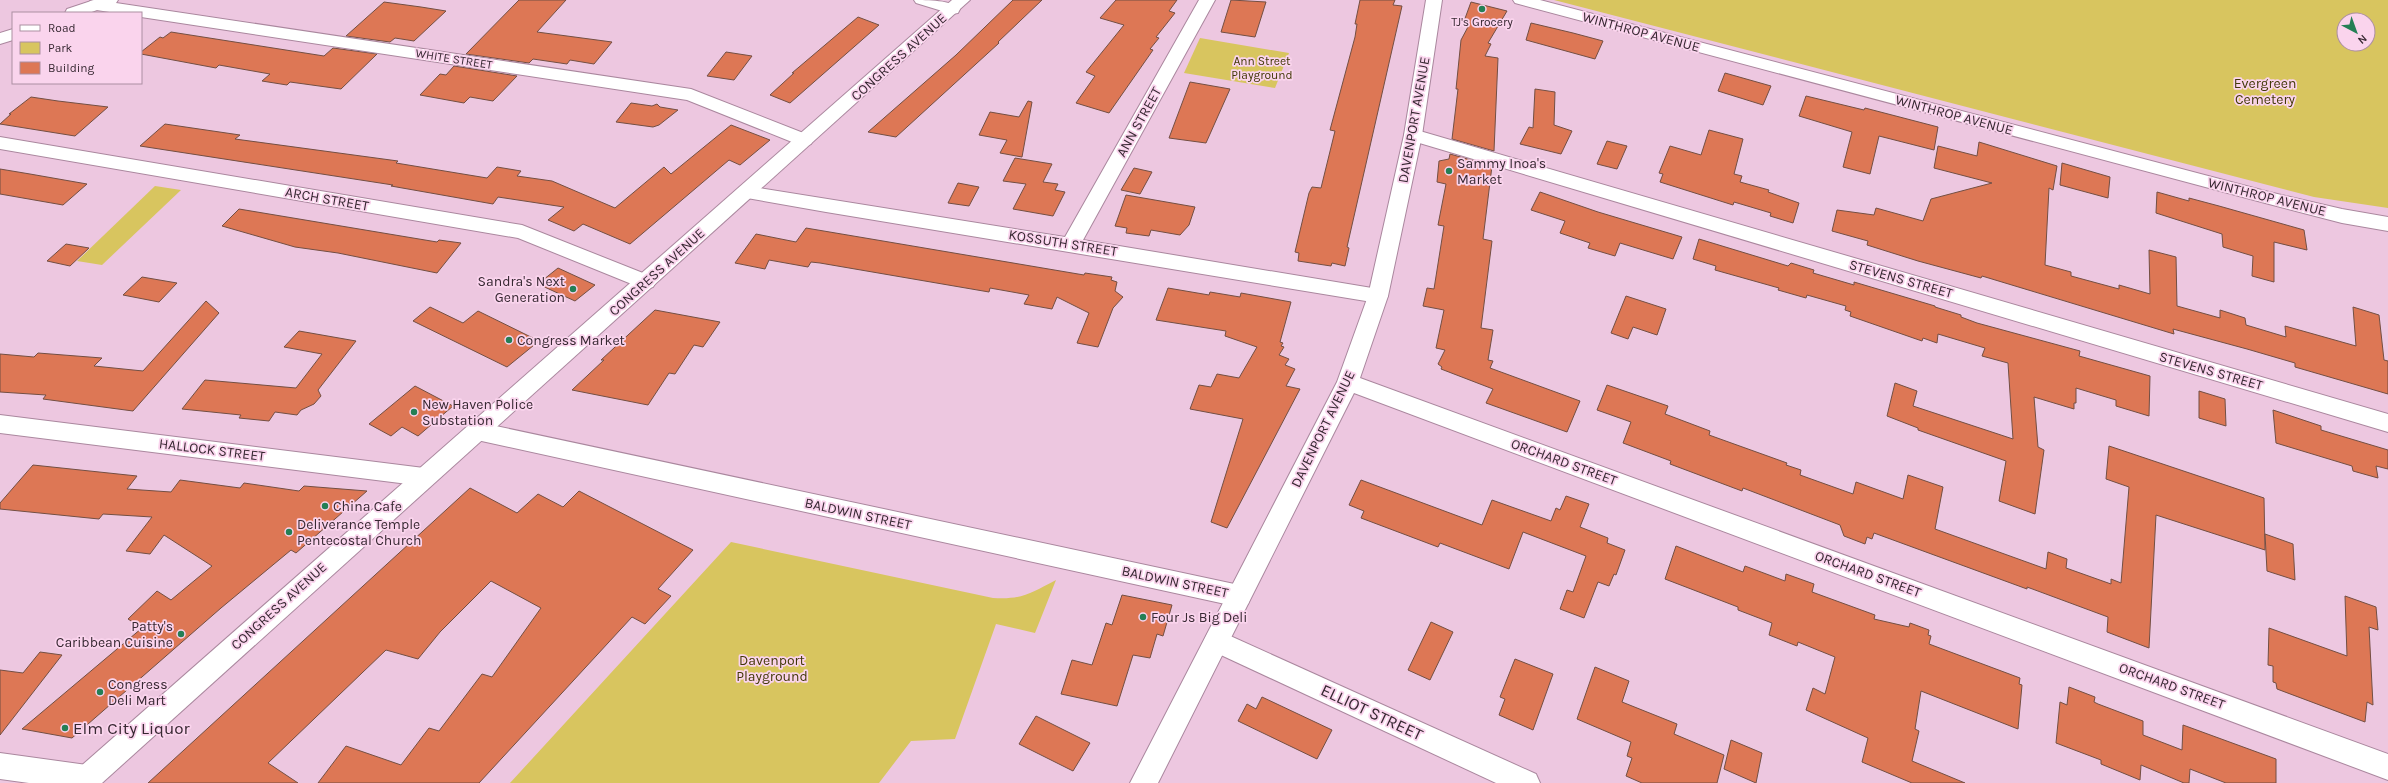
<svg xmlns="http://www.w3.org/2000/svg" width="2388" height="783" viewBox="0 0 2388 783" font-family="Karla,sans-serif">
  <rect width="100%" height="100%" fill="#edc7e0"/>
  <!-- green -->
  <g fill="#d8c55f" fill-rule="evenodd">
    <path d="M 1554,0 L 2388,0 L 2388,208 L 2314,197 ZM 2344,20 L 2368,20 L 2368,44 L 2344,44 Z"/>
    <polygon points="1200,38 1289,53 1275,88 1184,73"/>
    <polygon points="155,186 181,190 102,265 77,261"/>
    <path d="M 731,542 L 993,598 C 1022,600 1031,593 1056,580 L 1035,633 L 996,624 L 955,739 L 911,741 L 879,783 L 510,783 Z"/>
  </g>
  <!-- building -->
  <g fill="#d75" stroke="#734f43">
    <polygon points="519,0 566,0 537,32 612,42 594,64 570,60 567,64 533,59 529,63 466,54"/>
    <polygon points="1013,0 1042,0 998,42 999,43 896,137 868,132 956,55"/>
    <polygon points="1116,0 1177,0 1169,11 1175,13 1156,37 1159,38 1150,49 1153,50 1109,113 1076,103 1095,76 1086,72 1124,25 1100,18"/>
    <polygon points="1231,0 1266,2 1255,37 1221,32"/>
    <polygon points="1360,0 1395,0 1393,5 1402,6 1347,247 1349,248 1345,266 1332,263 1331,266 1298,261 1299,253 1295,252 1309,193 1312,187 1321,188 1335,131 1330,130 1355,37 1357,24 1355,24"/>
    <polygon points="384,2 421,7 446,11 414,41 395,38 390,42 346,36"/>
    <polygon points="1471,2 1507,11 1488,43 1491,44 1485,56 1498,58 1494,151 1452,139 1458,89 1456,89 1461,40 1469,25 1463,24"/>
    <polygon points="858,17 879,25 790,103 770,95 794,73 792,73"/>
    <polygon points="1531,23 1573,33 1603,41 1595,59 1526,40"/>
    <polygon points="171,32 324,56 333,48 377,54 341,89 290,82 287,85 262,81 270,74 219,65 216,68 141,54 141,52 160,37 163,38"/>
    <polygon points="726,52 752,56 734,80 707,76"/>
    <polygon points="454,66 517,76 493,101 470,97 464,103 420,95 440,74 446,75"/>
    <polygon points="1725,73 1771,86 1763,105 1718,91"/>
    <polygon points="1190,82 1230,89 1206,143 1169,138"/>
    <polygon points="1535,89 1555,92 1554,125 1572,131 1561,154 1520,144 1529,127 1533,128"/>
    <polygon points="1806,96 1864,110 1865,108 1938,127 1934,150 1879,136 1870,174 1843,167 1852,132 1799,116"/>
    <polygon points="31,97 58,101 108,107 75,136 0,124 11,114 9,114"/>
    <polygon points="1028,101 1032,102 1022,157 1000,153 1007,140 979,135 990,112 1019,117"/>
    <polygon points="631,103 652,106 657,104 660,107 678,110 659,125 653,127 616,122"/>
    <polygon points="165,124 240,135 235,139 398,161 396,163 487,178 497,167 521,171 517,176 552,181 615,208 664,167 671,174 731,125 770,140 740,165 729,160 630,244 583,224 574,231 548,220 564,207 498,197 493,204 391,186 393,185 140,146"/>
    <polygon points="1709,130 1743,139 1734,174 1742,176 1740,182 1769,190 1768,192 1799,203 1793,223 1770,216 1771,213 1734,202 1733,205 1660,182 1663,174 1659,173 1670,146 1701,155"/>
    <polygon points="1607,141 1627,146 1617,169 1597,164"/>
    <polygon points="1979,142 2057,166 2053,190 2049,188 2045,265 2071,272 2071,276 2119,289 2119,285 2150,294 2149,250 2176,257 2177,306 2220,318 2220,310 2245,318 2246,325 2286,337 2285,326 2356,346 2353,307 2379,315 2384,360 2388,361 2388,394 2295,367 2295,363 2247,349 2173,329 2174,334 1982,276 1981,278 1918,261 1867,245 1868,241 1832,231 1837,210 1874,215 1876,208 1923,221 1931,199 1992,183 1934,168 1938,146 1977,156"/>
    <polygon points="1450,154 1492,166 1483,239 1492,241 1481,328 1493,330 1488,360 1493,361 1490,368 1580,401 1567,432 1486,403 1493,389 1441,369 1442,367 1438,364 1445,350 1436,348 1444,310 1423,306 1427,288 1434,289 1444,226 1438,225 1446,184 1437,182 1439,161 1449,159"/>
    <polygon points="1015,158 1052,164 1043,182 1058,184 1055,190 1065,192 1053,216 1013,209 1026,184 1003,181"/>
    <polygon points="2062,163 2110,177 2108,198 2060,185"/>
    <polygon points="1134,168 1152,172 1140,194 1121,190"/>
    <polygon points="0,169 30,174 87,184 63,205 0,194"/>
    <polygon points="958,183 979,187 969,206 948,203"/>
    <polygon points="1540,192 1598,212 1682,237 1673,259 1620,243 1615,256 1588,248 1590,243 1560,233 1565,221 1531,210"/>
    <polygon points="2157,192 2189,201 2189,198 2219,206 2304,230 2307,250 2274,242 2274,282 2252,276 2253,256 2223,247 2222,234 2156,213"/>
    <polygon points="1126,195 1195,207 1189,225 1180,235 1151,230 1149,236 1126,233 1127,228 1115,226"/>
    <polygon points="239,209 437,242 439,240 461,243 437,273 338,253 295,247 222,226"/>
    <polygon points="806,228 1084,275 1085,273 1112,277 1111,280 1117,282 1115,291 1123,297 1113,308 1098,347 1077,343 1089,313 1057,297 1052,309 1024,304 1029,295 990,288 989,292 820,263 811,262 808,267 769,260 765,269 735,263 756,234 796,242"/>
    <polygon points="1699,239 1788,266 1791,263 1814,270 1813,273 1854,285 1854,282 1935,306 1935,307 1961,315 1961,317 1977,323 2080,351 2079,356 2150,376 2149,416 2116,406 2116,400 2076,388 2076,403 2074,403 2074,409 2034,397 2038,447 2044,450 2035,514 1999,501 2006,461 1918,430 1918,428 1887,416 1895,383 1917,391 1913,406 2013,439 2008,363 1982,356 1985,348 1938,334 1937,343 1923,338 1922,341 1850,316 1851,312 1845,310 1846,306 1807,295 1806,298 1778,290 1779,288 1715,270 1716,266 1693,259"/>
    <polygon points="66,244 89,248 70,266 47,261"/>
    <polygon points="558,268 595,285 575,301 538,284"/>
    <polygon points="142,277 177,283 159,302 123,295"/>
    <polygon points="1168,288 1209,295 1210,292 1240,297 1241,293 1291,302 1280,342 1283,343 1281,346 1284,347 1279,355 1289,359 1285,365 1295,369 1286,386 1300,389 1227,528 1211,522 1243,419 1190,409 1199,385 1211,387 1217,374 1239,378 1257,347 1225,336 1226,331 1156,320"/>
    <polygon points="1626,296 1666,309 1657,335 1633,327 1628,339 1611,333"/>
    <polygon points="206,301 219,313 133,411 43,399 46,395 0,392 0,354 34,357 38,353 102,358 94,366 143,371"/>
    <polygon points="430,307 463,323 478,311 539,341 507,367 413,321"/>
    <polygon points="655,310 720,322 703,347 694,345 675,374 669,373 648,405 572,390 604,360 601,360"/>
    <polygon points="299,331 356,341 318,390 321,396 314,404 301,410 297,415 275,412 269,421 239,418 241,415 182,409 205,380 296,388 322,354 284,347"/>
    <polygon points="1607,385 1668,406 1665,414 1710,431 1709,435 1787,463 1786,465 1801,470 1800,475 1853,494 1856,482 1903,499 1908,475 1943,487 1935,529 2046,569 2048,552 2067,559 2066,568 2111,584 2111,579 2121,583 2129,487 2106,479 2109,446 2264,498 2265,550 2156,515 2149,648 2107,632 2108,617 2027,587 2027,589 1874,533 1872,539 1867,537 1865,544 1844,536 1840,525 1743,488 1742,491 1670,464 1671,461 1623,443 1631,422 1597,410"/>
    <polygon points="415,386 453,406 418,436 402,427 391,436 369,424"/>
    <polygon points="2199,391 2225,399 2226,426 2199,418"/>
    <polygon points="2273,410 2321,426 2321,430 2388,450 2388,469 2376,466 2378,478 2353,471 2352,466 2276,443"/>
    <polygon points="33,465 137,476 127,489 171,492 180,480 240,488 244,483 299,491 304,486 367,491 296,553 291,550 221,608 72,738 22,729 142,628 128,619 157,591 171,600 212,566 164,535 150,554 126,551 152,517 103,514 99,519 0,509 0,503"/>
    <polygon points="1361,480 1482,525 1492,500 1551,521 1556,508 1560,510 1566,496 1589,504 1580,527 1608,538 1607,543 1625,550 1616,575 1614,574 1609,586 1598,582 1584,618 1560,609 1567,590 1573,592 1586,556 1523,532 1509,569 1440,543 1438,547 1361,518 1364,511 1349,505"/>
    <polygon points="470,488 517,513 538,494 563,507 579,491 693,550 658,589 671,596 645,624 632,617 479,783 318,783 346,746 401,765 429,728 439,731 482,674 492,677 541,608 491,581 440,632 418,659 386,650 268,763 298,783 148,783"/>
    <polygon points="2265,534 2293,544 2295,580 2267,571"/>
    <polygon points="1676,546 1743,572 1745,566 1785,581 1786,574 1814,584 1812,592 1875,615 1874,619 1909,627 1910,623 1929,630 1928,635 1931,636 1929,644 2020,678 2019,684 2022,685 2018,729 1921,691 1915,729 1919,731 1912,761 1965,783 1912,783 1862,762 1868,738 1806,710 1813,688 1825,694 1835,657 1798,642 1797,646 1769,635 1772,623 1738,610 1738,607 1665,579"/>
    <polygon points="1122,595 1172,605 1163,636 1157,634 1150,658 1133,655 1117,706 1061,694 1072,660 1092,665 1106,623 1112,625"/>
    <polygon points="2345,596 2376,607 2378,630 2369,627 2373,705 2367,702 2365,722 2277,689 2276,683 2273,682 2273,666 2268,665 2269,628 2347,656"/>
    <polygon points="1431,622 1453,632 1430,680 1408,670"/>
    <polygon points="40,652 62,655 0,735 0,670 23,673"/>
    <polygon points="1515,659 1553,674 1533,730 1499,715 1505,699 1500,697"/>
    <polygon points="1595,667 1629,681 1622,702 1677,724 1674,734 1724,755 1717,783 1642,783 1626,776 1632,758 1627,756 1631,742 1577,719"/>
    <polygon points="2069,687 2095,697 2094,702 2098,704 2143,721 2143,735 2182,750 2183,725 2276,759 2276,783 2226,783 2190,769 2189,783 2184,783 2141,765 2140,780 2101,764 2101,760 2056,743 2060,702 2067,705"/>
    <polygon points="1262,697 1332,730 1317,759 1238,721 1247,704 1256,709"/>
    <polygon points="1036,716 1090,743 1073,771 1019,744"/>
    <polygon points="1731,740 1762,753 1756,783 1724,769"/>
  </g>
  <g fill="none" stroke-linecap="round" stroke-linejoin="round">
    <!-- minor casing -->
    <g stroke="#aa879e" stroke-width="2">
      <g id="minor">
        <polygon points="96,0 691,89 811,136 813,140 811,144 804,146 797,144 687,100 141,17 141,13 116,13 90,9 88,5 90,1"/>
        <path d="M 914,0 C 927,0 952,0 960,9 L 958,13 L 952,14 L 916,3 Z"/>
        <polygon points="1199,0 1215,0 1083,240 1378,289 1385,291 1388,296 1385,301 1378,303 826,212 747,198 740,197 737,192 740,187 747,186 1065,237"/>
        <polygon points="1413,129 2388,414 2388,432 1406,139 1404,135 1406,131"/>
        <polygon points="0,137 522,225 653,277 656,282 653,287 646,289 639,287 518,238 0,149"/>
        <polygon points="0,415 424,468 432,470 436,477 432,484 424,486 0,433"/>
        <polygon points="477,422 1239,585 1248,588 1251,596 1248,604 1239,607 477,440 469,437 466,431 469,425"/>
        <polygon points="1217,630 1536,774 1540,783 1496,783 1208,649 1204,641 1208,633"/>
        <polygon points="0,753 87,765 97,769 101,778 99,783 29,783 0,779"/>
      </g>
    </g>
    <!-- major casing -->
    <g stroke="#aa879e" stroke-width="2">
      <g id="major">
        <polygon points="94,0 118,0 116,3 89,13 65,13 67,9"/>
        <polygon points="952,0 970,0 102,783 68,783 72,774"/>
        <polygon points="1426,0 1442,0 1422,135 1388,296 1360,378 2388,754 2388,780 1354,393 1158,783 1130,783 1337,382 1368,296 1404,135"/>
        <polygon points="1513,0 1540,0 2269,192 2342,209 2388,217 2388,231 2342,223 2269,204 1515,3"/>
        <polygon points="13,29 13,40 0,44 0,33"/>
      </g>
    </g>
    <!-- minor -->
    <use href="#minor" fill="#fff" fill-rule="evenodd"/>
    <!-- major -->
    <use href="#major" fill="#fff" fill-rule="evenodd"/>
  </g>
  <!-- markers -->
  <g fill="#247f55" stroke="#fad4ed" stroke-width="1.5">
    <circle cx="1482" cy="9" r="4"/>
    <circle cx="1449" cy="171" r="4"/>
    <circle cx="573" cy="289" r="4"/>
    <circle cx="509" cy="340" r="4"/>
    <circle cx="414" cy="412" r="4"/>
    <circle cx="325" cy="506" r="4"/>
    <circle cx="289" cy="532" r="4"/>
    <circle cx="1143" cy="617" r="4"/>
    <circle cx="181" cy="634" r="4"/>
    <circle cx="100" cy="692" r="4"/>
    <circle cx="65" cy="728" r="4"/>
  </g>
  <g text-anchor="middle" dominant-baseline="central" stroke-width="3.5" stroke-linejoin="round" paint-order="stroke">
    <!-- far-poi labels -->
    <g font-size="12" fill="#372832" stroke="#fad4ed">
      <text x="1482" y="22">TJ's Grocery</text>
    </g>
    <!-- far-street labels -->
    <g font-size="12" fill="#372832" stroke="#fad4ed">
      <text transform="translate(454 59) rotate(9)">WHITE STREET</text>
    </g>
    <!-- far-park labels -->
    <g font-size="12" fill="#423907" stroke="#fad4ed">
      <text x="1262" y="61">Ann Street<tspan x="1262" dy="14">Playground</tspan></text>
    </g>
    <!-- street labels -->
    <g font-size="14" fill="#372832" stroke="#fad4ed">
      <text transform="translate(1641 32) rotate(15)">WINTHROP AVENUE</text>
      <text transform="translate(899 57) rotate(-42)">CONGRESS AVENUE</text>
      <text transform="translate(1954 115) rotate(15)">WINTHROP AVENUE</text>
      <text transform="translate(1414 120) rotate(-80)">DAVENPORT AVENUE</text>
      <text transform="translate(1139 122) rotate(-61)">ANN STREET</text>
      <text transform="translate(2267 197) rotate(14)">WINTHROP AVENUE</text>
      <text transform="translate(327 199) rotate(10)">ARCH STREET</text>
      <text transform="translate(1063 243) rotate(9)">KOSSUTH STREET</text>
      <text transform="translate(657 272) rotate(-42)">CONGRESS AVENUE</text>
      <text transform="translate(1901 279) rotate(16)">STEVENS STREET</text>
      <text transform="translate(2211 371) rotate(16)">STEVENS STREET</text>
      <text transform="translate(1323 429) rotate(-64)">DAVENPORT AVENUE</text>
      <text transform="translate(212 450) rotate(7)">HALLOCK STREET</text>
      <text transform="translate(1564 462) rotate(20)">ORCHARD STREET</text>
      <text transform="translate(858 514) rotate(12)">BALDWIN STREET</text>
      <text transform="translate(1868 574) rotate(20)">ORCHARD STREET</text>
      <text transform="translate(1175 582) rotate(12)">BALDWIN STREET</text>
      <text transform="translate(279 606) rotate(-42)">CONGRESS AVENUE</text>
      <text transform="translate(2172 686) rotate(20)">ORCHARD STREET</text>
    </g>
    <!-- park labels -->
    <g font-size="14" fill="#423907" stroke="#fad4ed">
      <text x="2265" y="83">Evergreen<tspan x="2265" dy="16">Cemetery</tspan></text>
      <text x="772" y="660">Davenport<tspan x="772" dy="16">Playground</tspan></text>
    </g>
    <!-- poi labels -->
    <g font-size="14" fill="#372832" stroke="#fad4ed" text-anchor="start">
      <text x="1457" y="163">Sammy Inoa's<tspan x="1457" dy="16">Market</tspan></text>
      <text x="565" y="281" text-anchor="end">Sandra's Next<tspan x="565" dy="16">Generation</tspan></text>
      <text x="517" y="340">Congress Market</text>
      <text x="422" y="404">New Haven Police<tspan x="422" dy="16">Substation</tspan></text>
      <text x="333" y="506">China Cafe</text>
      <text x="297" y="524">Deliverance Temple<tspan x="297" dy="16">Pentecostal Church</tspan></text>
      <text x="1151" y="617">Four Js Big Deli</text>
      <text x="173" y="626" text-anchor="end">Patty's<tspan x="173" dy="16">Caribbean Cuisine</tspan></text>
      <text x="108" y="684">Congress<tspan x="108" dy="16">Deli Mart</tspan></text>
    </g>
    <!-- near-street labels -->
    <g font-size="17" fill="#372832" stroke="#fad4ed">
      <text transform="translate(1372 712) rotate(25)">ELLIOT STREET</text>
    </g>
    <!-- near-poi labels -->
    <g font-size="17" fill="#372832" stroke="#fad4ed" text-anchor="start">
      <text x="73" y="728">Elm City Liquor</text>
    </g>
  </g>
  <!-- legend -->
  <rect x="12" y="12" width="130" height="72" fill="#fad4ed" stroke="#ac8fa2"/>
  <rect x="20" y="25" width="20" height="6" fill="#ffffff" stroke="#ac8fa2"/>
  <text x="48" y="32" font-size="12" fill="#372832">Road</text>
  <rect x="20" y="42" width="20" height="12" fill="#d8c55f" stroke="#ac8fa2"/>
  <text x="48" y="52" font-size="12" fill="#372832">Park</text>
  <rect x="20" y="62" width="20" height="12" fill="#dd7755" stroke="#ac8fa2"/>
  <text x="48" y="72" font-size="12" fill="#372832">Building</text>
  <!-- north arrow -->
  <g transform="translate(2356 32) rotate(139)"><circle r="19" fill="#fad4ed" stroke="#ac8fa2"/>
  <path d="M0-3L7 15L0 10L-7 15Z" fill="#247f55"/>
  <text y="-6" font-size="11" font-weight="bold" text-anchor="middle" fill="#372832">N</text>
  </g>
</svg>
